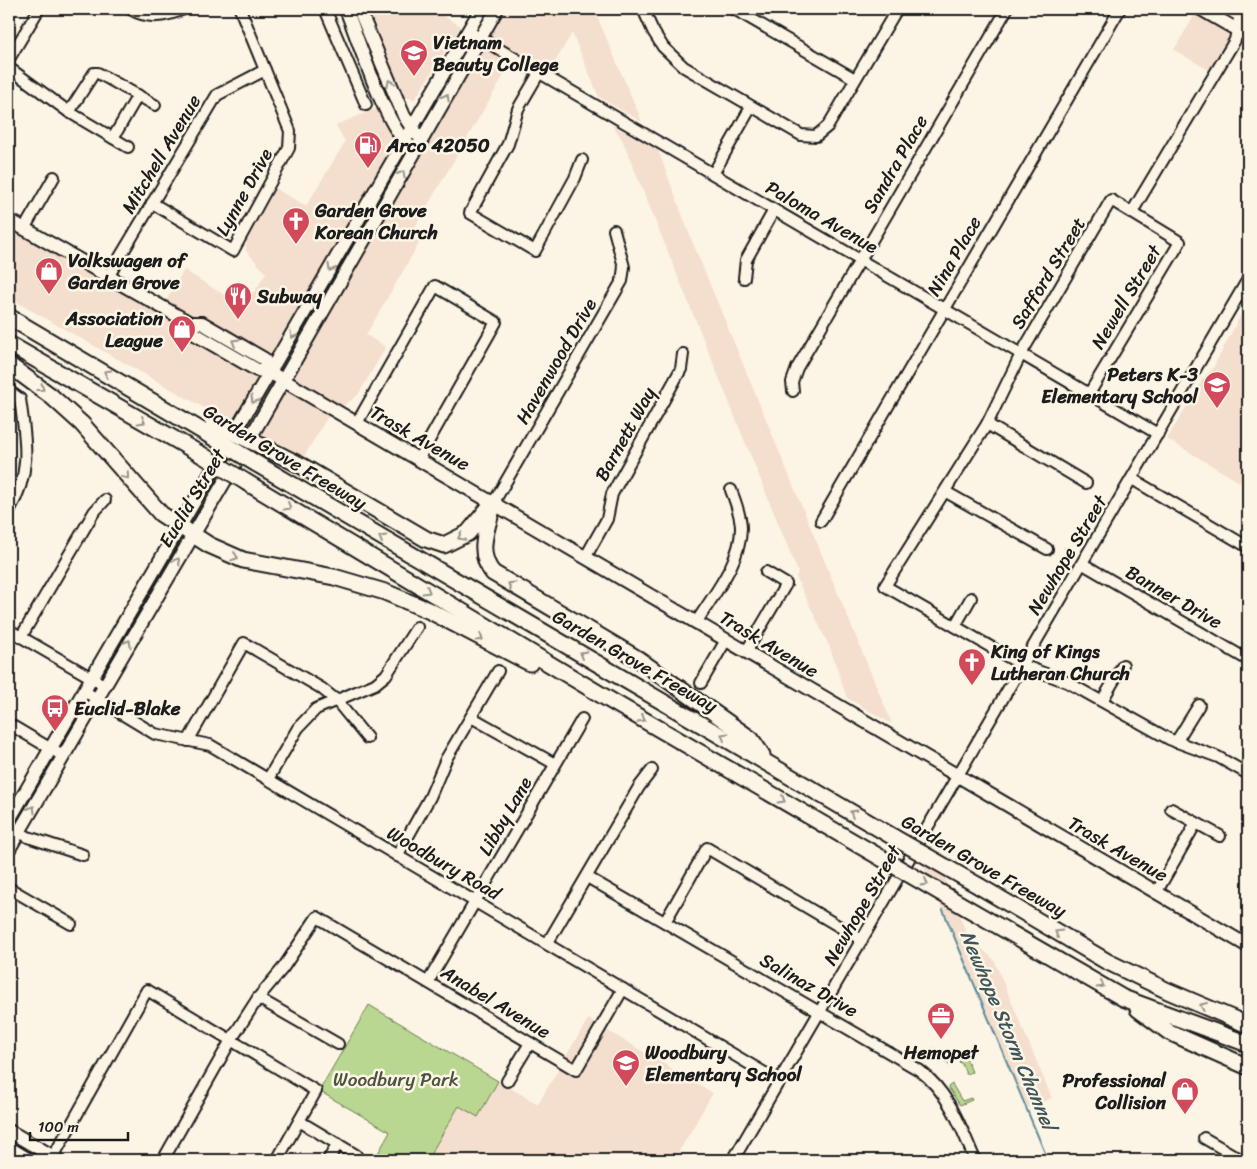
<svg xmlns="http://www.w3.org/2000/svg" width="1257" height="1169" viewBox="0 0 1257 1169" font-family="Sriracha,sans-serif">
  <rect width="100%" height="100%" fill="#fcf5e5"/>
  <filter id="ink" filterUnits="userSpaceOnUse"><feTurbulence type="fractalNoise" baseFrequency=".02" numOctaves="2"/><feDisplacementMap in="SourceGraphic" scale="10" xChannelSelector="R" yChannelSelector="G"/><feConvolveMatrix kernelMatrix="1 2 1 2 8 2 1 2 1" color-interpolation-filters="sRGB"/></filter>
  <g filter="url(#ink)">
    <!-- built -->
    <g fill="#f4decd">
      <polygon points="367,9 431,9 461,26 415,99 403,97"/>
      <polygon points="505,9 594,9 642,122 599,97 572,33 551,69 518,51 415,227 425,233 366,335 386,347 358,395 327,418 303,458 258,435"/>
      <polygon points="1196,13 1243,41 1221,77 1174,50"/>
      <polygon points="380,107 395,146 233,424 9,298 9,220 163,306 184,270 229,298 255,291 266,273 246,251 246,237 274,188 306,206 345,142 336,125"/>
      <polygon points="612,125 658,150 692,241 892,724 847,698 830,648 796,577 798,572 622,139"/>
      <polygon points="1248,301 1248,487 1167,439 1203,379 1212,370"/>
      <polygon points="932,844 967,935 994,960 1052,1098 1027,1108 922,862"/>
      <polygon points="588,1019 713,1093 674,1160 427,1160 459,1105 478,1116 498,1081 538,1104"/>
    </g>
    <!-- green -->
    <g fill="#b9d790" stroke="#6a7a56">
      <polygon points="369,1005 498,1081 478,1117 459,1106 427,1160 374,1160 390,1132 319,1091"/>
      <polygon points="932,1048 953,1060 959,1052 950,1066"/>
      <polygon points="964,1053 972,1072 966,1074 962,1064 959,1062"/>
      <polygon points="952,1084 962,1101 971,1098 972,1100 960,1105 948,1087"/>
    </g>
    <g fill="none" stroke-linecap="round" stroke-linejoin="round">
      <!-- stream -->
      <polyline stroke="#5f8b99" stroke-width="2" points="943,910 1048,1160"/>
      <!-- minor casing -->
      <g stroke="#1c1c1c" stroke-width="14">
        <g id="minor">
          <path d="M 130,9 C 149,20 164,17 184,9"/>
          <polyline points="325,9 366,105"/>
          <polyline points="643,9 653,31 663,47 684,67 801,135 816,136 828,126 897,9"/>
          <polyline points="734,9 855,79"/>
          <polyline points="468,31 1158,434"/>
          <polyline points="9,59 39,9"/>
          <polyline points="9,68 69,112 128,147"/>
          <polyline points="539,73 518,109 508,144 470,213 535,251 575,178 582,160"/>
          <polyline points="69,112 94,73 98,73 155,105"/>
          <polyline points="113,138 138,95"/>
          <polyline points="713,174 751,107"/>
          <polyline points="152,203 233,251 289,148 290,131 240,9"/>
          <polyline points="1132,212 1235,40 1241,9"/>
          <polyline points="24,229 54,177"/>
          <polyline points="108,277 217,95 265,70"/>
          <polyline points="744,278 746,260 774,210"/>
          <path d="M 9,391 L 20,399 C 26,442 32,472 9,511"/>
          <polyline points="793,391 792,382 797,368 1007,9"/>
          <polyline points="1089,394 1180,242 1111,200 1021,354 987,424 885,586 1022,665 1067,682 1169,739 1218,757 1248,774"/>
          <polyline points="357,423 435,286 496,322 419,458"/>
          <polyline points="987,424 1086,483"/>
          <polyline points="1132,479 1248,547"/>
          <polyline points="946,492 1047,549"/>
          <polyline points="494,502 622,281 624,267 614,230"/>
          <polyline points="821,521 1120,9"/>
          <polyline points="585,558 607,519 612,494 681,369 683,354"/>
          <polyline points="1083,564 1248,660"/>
          <path d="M 696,623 C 713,595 741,562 741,528 C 741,515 735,501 731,490"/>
          <polyline points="955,626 971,598"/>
          <polyline points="9,630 104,685"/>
          <polyline points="21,637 94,512 105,500"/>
          <polyline points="746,652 786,584 766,572"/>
          <polyline points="701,683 726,640"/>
          <polyline points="84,691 155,734 210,745 780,1082"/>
          <polyline points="1102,701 1123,665"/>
          <polyline points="471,717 555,764"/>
          <polyline points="9,724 63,756"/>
          <polyline points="188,741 244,643 321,688 336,700 367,738"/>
          <polyline points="1176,742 1199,705"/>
          <polyline points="268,779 298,728 316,709 375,684 386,675 417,627"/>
          <polyline points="1171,809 1220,836"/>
          <polyline points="9,826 28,837 83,855"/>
          <polyline points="397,856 430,797 446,759 498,671"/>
          <path d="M 587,877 L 919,1070 C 949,1092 961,1127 975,1160"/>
          <polyline points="9,888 71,924"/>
          <polyline points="1156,893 1196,823"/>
          <polyline points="665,922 707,848 862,940"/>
          <polyline points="547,944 639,787 652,770"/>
          <polyline points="428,982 582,719"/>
          <polyline points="258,998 338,1044"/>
          <polyline points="507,1081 530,1043"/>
          <polyline points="299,1121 356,1155"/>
          <polyline points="1204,1138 1242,1160"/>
          <polyline points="53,1157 147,990 316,1091 277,1160"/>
          <polyline points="163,1160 231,1040 258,998 283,968 317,917 576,1070 623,989"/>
          <polyline points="328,1160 338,1144"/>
          <polyline points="733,1160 1248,279"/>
        </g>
      </g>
      <!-- major casing -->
      <g stroke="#1c1c1c" stroke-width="16">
        <g id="major">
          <path d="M 346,9 C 358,39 387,130 410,146"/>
          <polyline points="359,9 404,116 416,134"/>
          <polyline points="1201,9 1248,36"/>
          <polyline points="1229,9 1248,20"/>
          <polyline points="9,220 190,323 202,323 264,359 271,373"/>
          <path d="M 190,323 L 195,334 L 257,370 L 271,373 C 597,563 921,757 1248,946"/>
          <polyline points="9,820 481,9"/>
          <polyline points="9,849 260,421 497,9"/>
          <polyline points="9,1131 59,1160"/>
          <polyline points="9,1148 29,1160"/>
        </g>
      </g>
      <!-- highway casing -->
      <g stroke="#1c1c1c" stroke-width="19">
        <g id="highway">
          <polyline points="9,317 209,435"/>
          <polyline points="9,344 202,455"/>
          <polyline points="9,365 51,396 82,424 161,514 209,545 243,560 334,577 385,592 430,611 530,663"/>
          <polyline points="266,448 302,466 426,539 444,545 468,533 491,505"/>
          <polyline points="257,464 895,838"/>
          <polyline points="246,482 613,702 883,859"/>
          <path d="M 494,502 C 488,527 475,552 493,573 L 638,659 L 751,739 L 762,755"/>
          <polyline points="979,886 1106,961 1168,991 1248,1025"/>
          <polyline points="967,908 1123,998 1248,1044"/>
          <polyline points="1138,1009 1169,1032 1248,1067"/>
        </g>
      </g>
      <!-- minor -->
      <use href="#minor" stroke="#fcf5e5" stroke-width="10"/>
      <!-- major -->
      <use href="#major" stroke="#fcf5e5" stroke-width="12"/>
      <!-- highway -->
      <use href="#highway" stroke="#fcf5e5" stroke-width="15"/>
      <!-- highway-bridge casing -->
      <g stroke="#1c1c1c" stroke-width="19" stroke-linecap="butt">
        <g id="highway-bridge">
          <polyline points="213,423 266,448"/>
          <polyline points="209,435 257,464"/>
          <polyline points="202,455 246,482"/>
          <polyline points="895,838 979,886"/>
          <polyline points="883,859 967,908"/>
        </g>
      </g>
      <!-- highway-bridge -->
      <use href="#highway-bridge" stroke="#fcf5e5" stroke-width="15"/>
    </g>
    <!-- one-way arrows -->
    <defs><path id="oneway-chevron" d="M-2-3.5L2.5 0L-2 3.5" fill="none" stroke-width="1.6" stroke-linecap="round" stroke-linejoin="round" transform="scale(1.25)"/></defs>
    <g stroke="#97938b">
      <use href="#oneway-chevron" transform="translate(390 83) rotate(-112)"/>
      <use href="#oneway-chevron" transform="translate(446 97) rotate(-61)"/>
      <use href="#oneway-chevron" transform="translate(402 174) rotate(-60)"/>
      <use href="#oneway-chevron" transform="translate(331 268) rotate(120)"/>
      <use href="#oneway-chevron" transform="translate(293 335) rotate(120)"/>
      <use href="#oneway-chevron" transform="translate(235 342) rotate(-150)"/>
      <use href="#oneway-chevron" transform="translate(107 373) rotate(-150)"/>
      <use href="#oneway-chevron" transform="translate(41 388) rotate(36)"/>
      <use href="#oneway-chevron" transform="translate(254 400) rotate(121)"/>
      <use href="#oneway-chevron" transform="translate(142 421) rotate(30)"/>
      <use href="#oneway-chevron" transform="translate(126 476) rotate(50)"/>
      <use href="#oneway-chevron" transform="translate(288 507) rotate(31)"/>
      <use href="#oneway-chevron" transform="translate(461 537) rotate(152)"/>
      <use href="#oneway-chevron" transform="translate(382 538) rotate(-150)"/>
      <use href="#oneway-chevron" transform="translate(235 557) rotate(19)"/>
      <use href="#oneway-chevron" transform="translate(177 561) rotate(-59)"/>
      <use href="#oneway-chevron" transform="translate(511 585) rotate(-148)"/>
      <use href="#oneway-chevron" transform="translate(427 591) rotate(31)"/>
      <use href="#oneway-chevron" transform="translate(480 638) rotate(29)"/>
      <use href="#oneway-chevron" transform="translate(128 643) rotate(-60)"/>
      <use href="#oneway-chevron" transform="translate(583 654) rotate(-150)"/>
      <use href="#oneway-chevron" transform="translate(642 719) rotate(30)"/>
      <use href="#oneway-chevron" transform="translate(724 736) rotate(-150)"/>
      <use href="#oneway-chevron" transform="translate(782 800) rotate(30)"/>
      <use href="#oneway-chevron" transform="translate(32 809) rotate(-60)"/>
      <use href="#oneway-chevron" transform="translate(853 813) rotate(-149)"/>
      <use href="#oneway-chevron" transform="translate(925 883) rotate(30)"/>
      <use href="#oneway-chevron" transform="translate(1058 933) rotate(-150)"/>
      <use href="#oneway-chevron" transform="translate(1101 985) rotate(30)"/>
      <use href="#oneway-chevron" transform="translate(1203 1006) rotate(-157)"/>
    </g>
  </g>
  <!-- icons -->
  <defs>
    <g id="university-pin" transform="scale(1.4375)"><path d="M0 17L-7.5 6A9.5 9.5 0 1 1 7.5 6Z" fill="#d1495b" stroke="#fcf5e5"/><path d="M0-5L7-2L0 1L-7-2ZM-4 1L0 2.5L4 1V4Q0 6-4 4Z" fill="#fff"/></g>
    <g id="fuel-pin" transform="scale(1.4375)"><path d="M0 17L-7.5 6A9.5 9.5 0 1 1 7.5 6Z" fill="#d1495b" stroke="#fcf5e5"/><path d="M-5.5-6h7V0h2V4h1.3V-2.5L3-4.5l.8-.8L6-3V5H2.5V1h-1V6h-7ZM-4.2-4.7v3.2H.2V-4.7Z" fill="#fff"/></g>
    <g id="church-pin" transform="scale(1.4375)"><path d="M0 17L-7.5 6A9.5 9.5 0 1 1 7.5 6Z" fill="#d1495b" stroke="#fcf5e5"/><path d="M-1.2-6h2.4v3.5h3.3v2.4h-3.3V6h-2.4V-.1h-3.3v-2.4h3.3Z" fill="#fff"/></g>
    <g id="shop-pin" transform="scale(1.4375)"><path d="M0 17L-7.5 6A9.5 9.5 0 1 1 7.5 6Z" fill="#d1495b" stroke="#fcf5e5"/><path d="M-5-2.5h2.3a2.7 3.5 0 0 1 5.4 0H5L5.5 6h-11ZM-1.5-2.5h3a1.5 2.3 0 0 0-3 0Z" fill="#fff"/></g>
    <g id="restaurant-pin" transform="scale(1.4375)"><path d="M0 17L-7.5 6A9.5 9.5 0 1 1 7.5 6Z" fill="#d1495b" stroke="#fcf5e5"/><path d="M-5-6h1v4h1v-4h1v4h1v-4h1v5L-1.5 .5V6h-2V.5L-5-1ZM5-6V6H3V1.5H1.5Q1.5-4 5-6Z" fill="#fff"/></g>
    <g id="school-pin" transform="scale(1.4375)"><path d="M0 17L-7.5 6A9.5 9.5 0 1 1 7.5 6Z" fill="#d1495b" stroke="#fcf5e5"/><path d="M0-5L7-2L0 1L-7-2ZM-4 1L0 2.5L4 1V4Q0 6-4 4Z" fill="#fff"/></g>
    <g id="bus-pin" transform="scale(1.4375)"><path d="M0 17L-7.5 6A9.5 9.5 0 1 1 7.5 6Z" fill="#d1495b" stroke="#fcf5e5"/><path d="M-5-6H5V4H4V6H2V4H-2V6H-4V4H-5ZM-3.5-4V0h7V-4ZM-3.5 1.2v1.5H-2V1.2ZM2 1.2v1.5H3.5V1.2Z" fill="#fff"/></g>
    <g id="office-pin" transform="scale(1.4375)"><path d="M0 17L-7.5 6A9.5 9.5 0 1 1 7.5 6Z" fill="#d1495b" stroke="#fcf5e5"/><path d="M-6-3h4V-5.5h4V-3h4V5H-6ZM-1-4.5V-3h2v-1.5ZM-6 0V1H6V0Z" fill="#fff"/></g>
  </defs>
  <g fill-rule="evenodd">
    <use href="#university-pin" x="414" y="53"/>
    <use href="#fuel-pin" x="368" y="145"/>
    <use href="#church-pin" x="296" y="221"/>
    <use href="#shop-pin" x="49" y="271"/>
    <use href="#restaurant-pin" x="238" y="296"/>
    <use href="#shop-pin" x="182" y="329"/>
    <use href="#school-pin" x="1217" y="385"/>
    <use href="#church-pin" x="972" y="662"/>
    <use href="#bus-pin" x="55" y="708"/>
    <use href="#office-pin" x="941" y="1016"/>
    <use href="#school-pin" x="626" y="1063"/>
    <use href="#shop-pin" x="1185" y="1091"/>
  </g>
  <g text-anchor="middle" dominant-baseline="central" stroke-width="5" stroke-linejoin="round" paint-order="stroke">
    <!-- poi labels -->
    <g font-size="19" font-weight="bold" fill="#1c1c1c" stroke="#fcf5e5" text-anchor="start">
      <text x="433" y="42">Vietnam<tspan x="433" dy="22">Beauty College</tspan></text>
      <text x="387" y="145">Arco 42050</text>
      <text x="315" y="210">Garden Grove<tspan x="315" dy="22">Korean Church</tspan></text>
      <text x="68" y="260">Volkswagen of<tspan x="68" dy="22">Garden Grove</tspan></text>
      <text x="257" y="296">Subway</text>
      <text x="163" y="318" text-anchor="end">Association<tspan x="163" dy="22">League</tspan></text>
      <text x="1198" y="374" text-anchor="end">Peters K-3<tspan x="1198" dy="22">Elementary School</tspan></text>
      <text x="991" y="651">King of Kings<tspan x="991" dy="22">Lutheran Church</tspan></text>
      <text x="74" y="708">Euclid-Blake</text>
      <text x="645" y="1052">Woodbury<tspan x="645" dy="22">Elementary School</tspan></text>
      <text x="941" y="1052" text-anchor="middle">Hemopet</text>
      <text x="1166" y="1080" text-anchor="end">Professional<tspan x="1166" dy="22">Collision</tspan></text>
    </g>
    <!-- street labels -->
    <g font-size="19" fill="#1c1c1c" stroke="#fcf5e5">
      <text transform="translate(161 154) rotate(-59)">Mitchell Avenue</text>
      <text transform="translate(895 164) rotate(-60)">Sandra Place</text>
      <text transform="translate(244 192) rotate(-61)">Lynne Drive</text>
      <text transform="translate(822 217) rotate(30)">Paloma Avenue</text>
      <text transform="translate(954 256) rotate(-60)">Nina Place</text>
      <text transform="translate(1048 273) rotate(-59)">Safford Street</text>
      <text transform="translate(1126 297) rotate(-59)">Newell Street</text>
      <text transform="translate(556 361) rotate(-60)">Havenwood Drive</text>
      <text transform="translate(625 434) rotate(-61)">Barnett Way</text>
      <text transform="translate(420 438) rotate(30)">Trask Avenue</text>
      <text transform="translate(285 457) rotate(31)">Garden Grove Freeway</text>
      <text transform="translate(192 498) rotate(-59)">Euclid Street</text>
      <text transform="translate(1067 555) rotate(-59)">Newhope Street</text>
      <text transform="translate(1174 597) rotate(30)">Banner Drive</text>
      <text transform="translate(769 644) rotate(31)">Trask Avenue</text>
      <text transform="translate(635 661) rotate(30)">Garden Grove Freeway</text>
      <text transform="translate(505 816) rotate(-60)">Libby Lane</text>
      <text transform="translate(1118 849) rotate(30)">Trask Avenue</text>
      <text transform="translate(444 863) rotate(30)">Woodbury Road</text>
      <text transform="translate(984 866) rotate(30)">Garden Grove Freeway</text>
      <text transform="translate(862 905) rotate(-60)">Newhope Street</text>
      <text transform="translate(809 985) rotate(30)">Salinaz Drive</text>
      <text transform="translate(496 1002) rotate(31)">Anabel Avenue</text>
    </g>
    <!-- park labels -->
    <g font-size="19" fill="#4b543f" stroke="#fcf5e5">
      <text x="396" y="1079">Woodbury Park</text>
    </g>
    <!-- water labels -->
    <g font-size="20" font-style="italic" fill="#3d545a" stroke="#fcf5e5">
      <text transform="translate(1008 1030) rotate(67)">Newhope Storm Channel</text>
    </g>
  </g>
  <!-- margin -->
  <rect width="1257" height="1169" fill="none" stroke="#fcf5e5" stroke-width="30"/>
  <rect x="15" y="15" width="1227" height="1139" fill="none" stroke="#1c1c1c" stroke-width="2" filter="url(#ink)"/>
  <!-- scale -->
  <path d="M30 1132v8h98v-8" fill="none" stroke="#1c1c1c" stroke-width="2.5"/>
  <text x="38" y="1132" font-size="15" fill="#1c1c1c" stroke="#fcf5e5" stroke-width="4" paint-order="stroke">100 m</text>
</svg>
